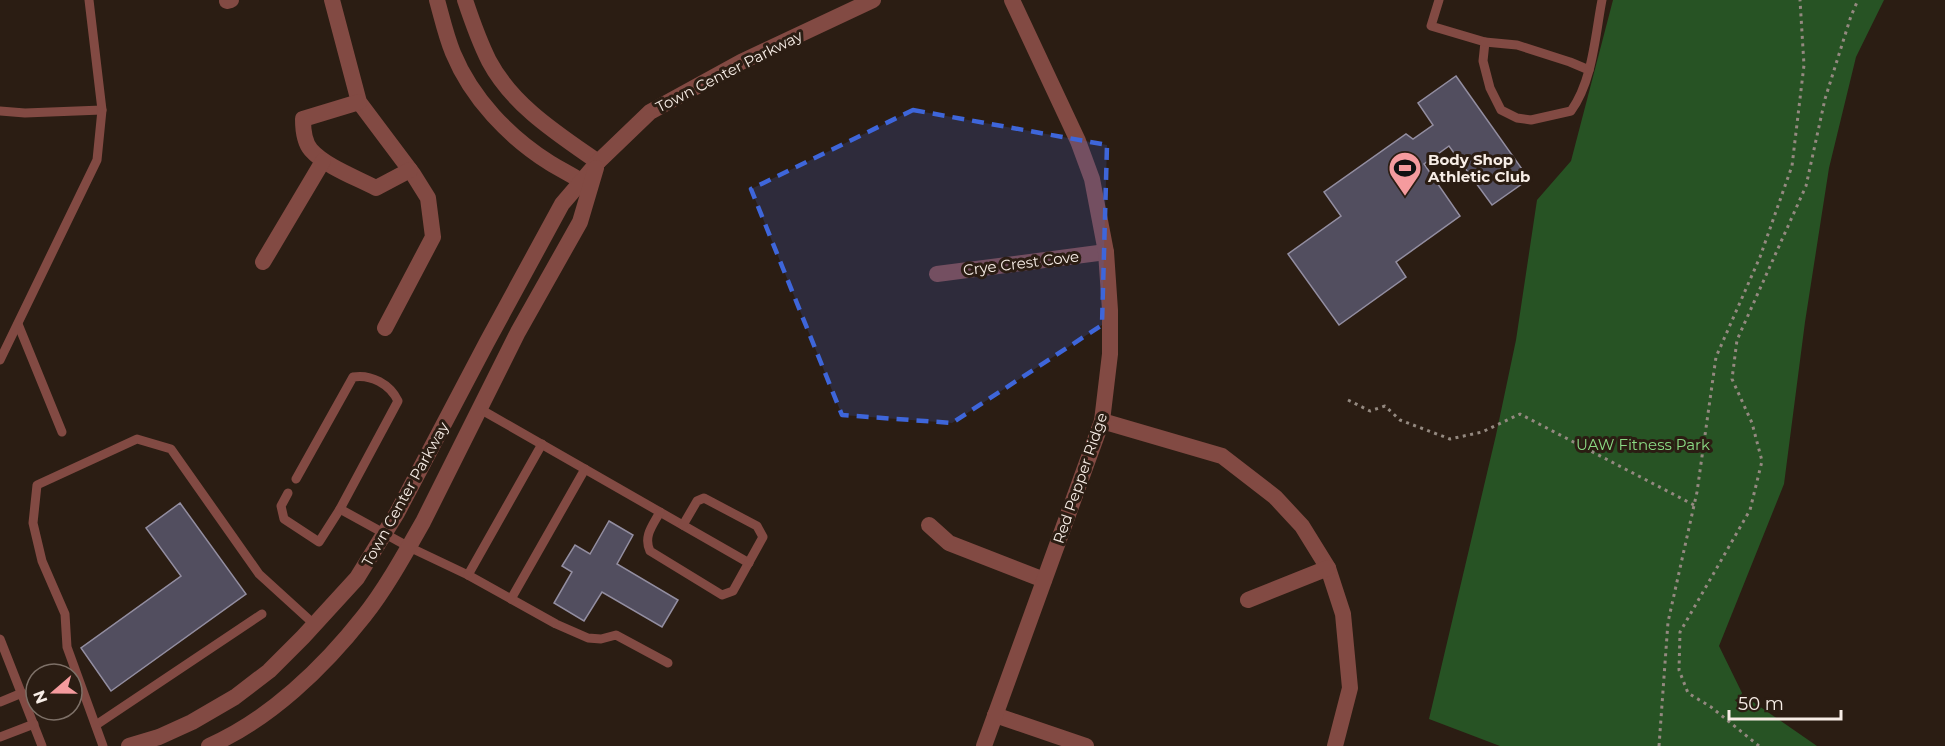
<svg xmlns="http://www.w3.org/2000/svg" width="1945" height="746" viewBox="0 0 1945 746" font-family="Montserrat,sans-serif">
  <rect width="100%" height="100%" fill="#2b1d13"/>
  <!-- green -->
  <polygon fill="#275324" points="1613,0 1884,0 1856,57 1829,168 1805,322 1784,484 1719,646 1743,695 1817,746 1500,746 1429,719 1496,435 1516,340 1537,200 1571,161"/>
  <!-- building -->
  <g fill="#524e5f" stroke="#938ea1" stroke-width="1.5">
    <polygon points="1456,76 1529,179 1492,205 1449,146 1424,164 1460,216 1396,262 1406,277 1339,325 1288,254 1341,216 1324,192 1406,134 1413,139 1433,125 1418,103"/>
    <polygon points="180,503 246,594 111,691 81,648 181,576 146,528"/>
    <polygon points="609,521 633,535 617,564 678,600 662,627 602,592 584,621 554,603 572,572 562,566 575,545 590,554"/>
  </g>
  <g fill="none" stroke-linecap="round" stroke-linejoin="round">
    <!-- path -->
    <g stroke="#948980" stroke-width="3" stroke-dasharray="3 4.5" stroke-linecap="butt">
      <polyline points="1348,400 1370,411 1385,406 1400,420 1450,439 1482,432 1520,414 1694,505"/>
      <polyline points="1659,746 1668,622 1697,492 1716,357 1760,257 1792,166 1804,65 1800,0"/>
      <polyline points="1759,746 1711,707 1688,693 1679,670 1680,632 1750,510 1762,461 1752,423 1732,379 1737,340 1806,186 1825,99 1851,16 1858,0"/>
    </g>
    <!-- service -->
    <g stroke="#824a43" stroke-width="9">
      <path d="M 1439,0 L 1431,26 L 1485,42 L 1483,61 L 1490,88 L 1501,110 L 1517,118 L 1531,120 L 1571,111 C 1593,80 1595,36 1602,0"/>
      <polyline points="1485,42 1517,45 1570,62 1589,70"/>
      <polyline points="0,111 25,113 102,110"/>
      <polyline points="18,324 62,432"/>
      <polyline points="0,360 97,160 102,110 89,0"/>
      <polyline points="480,409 749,563"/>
      <path d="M 288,493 L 281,506 L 284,519 L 319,542 L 340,509 L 398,401 C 390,384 371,374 353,377 L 296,479"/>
      <polyline points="340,509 409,547 468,575 556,624 588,638 601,639 616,635 668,663"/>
      <path d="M 660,512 C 653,525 643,536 650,551 L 722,595 L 733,591 L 763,537 L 757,526 L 704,498 L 697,501 L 683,525"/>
      <polyline points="468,575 542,444"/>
      <polyline points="511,599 585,469"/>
      <polyline points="0,639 42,746"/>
      <polyline points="0,702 22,693"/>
      <polyline points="96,725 262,614"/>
      <polyline points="0,737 34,724"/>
      <polyline points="103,746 67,647 65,614 42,561 33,523 37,485 137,439 171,449 259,574 315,625"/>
    </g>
    <!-- minor -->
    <g stroke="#824a43" stroke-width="16">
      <polyline points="332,0 359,102 413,174 428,198 433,237 385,328"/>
      <polyline points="227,1 231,0"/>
      <path d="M 359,102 L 303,119 C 303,129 304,142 311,150 C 325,166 357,178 376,188 L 410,170"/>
      <polyline points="263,262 323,161"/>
      <polyline points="937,274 1106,252"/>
      <polyline points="1102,421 1222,456 1275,497 1302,526 1328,568 1343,614 1350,688 1335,746"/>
      <polyline points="929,525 949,543 1044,580"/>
      <polyline points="1248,600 1328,568"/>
      <polyline points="995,715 1086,746"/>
      <polyline points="984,746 1102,421 1110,354 1110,310 1106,252 1092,179 1078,141 1012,0"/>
    </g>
    <!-- tertiary -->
    <g stroke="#824a43" stroke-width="16">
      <path d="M 437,0 C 442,18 446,36 453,53 C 472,99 509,137 550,163 C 563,171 578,178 590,187"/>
      <path d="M 465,0 C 472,21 479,41 489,61 C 513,106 558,134 598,162"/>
      <polyline points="129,746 159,737 192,722 235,697 269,671 303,637 357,578 397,513 487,342 562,204 598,162 650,112 741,62 873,0"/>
      <path d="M 209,746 C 269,720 324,667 364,616 C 385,590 406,552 423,522 L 518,332 L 580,222 L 596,168"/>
    </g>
  </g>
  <!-- marked area -->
  <path fill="#3e66da" fill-opacity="0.2" stroke="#3e66da" stroke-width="4.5" stroke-dasharray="12 8" stroke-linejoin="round" d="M 913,110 L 1107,145 L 1102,325 L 952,423 L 842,415 L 751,189 Z"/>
  <!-- icons -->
  <defs>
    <g id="stadium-pin" transform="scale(1.725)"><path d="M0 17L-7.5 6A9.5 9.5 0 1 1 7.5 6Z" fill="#f59b9e" stroke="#2b1d13"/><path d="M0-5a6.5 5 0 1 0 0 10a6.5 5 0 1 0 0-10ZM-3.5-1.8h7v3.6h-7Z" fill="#111"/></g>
  </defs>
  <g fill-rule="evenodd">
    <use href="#stadium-pin" x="1405" y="168"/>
  </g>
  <g text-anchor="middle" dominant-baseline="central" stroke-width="6" stroke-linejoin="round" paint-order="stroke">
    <!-- street labels -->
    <g font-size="15" fill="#f7ede6" stroke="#2b1d13">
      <text transform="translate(729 71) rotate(-27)">Town Center Parkway</text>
      <text transform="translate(1021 263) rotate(-7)">Crye Crest Cove</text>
      <text transform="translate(1080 478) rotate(-71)">Red Pepper Ridge</text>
      <text transform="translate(405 494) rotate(-61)">Town Center Parkway</text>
    </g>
    <!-- poi labels -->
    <g font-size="15" font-weight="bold" fill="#f7ede6" stroke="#2b1d13" text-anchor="start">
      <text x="1428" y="159">Body Shop<tspan x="1428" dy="17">Athletic Club</tspan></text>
    </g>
    <!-- park labels -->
    <g font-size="15" fill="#8bdb84" stroke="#2b1d13">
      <text x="1643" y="444">UAW Fitness Park</text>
    </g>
  </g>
  <!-- north arrow -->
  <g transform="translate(54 692) rotate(250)"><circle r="28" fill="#2b1d13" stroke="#7d7067" stroke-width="1.5"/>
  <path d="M0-4.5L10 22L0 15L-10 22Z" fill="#f59b9e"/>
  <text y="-9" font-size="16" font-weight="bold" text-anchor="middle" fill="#f7ede6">N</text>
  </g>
  <!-- scale -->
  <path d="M1729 710v9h112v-9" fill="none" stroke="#f7ede6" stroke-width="3"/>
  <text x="1738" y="710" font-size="18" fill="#f7ede6" stroke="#2b1d13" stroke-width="4.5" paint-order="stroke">50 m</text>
</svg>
